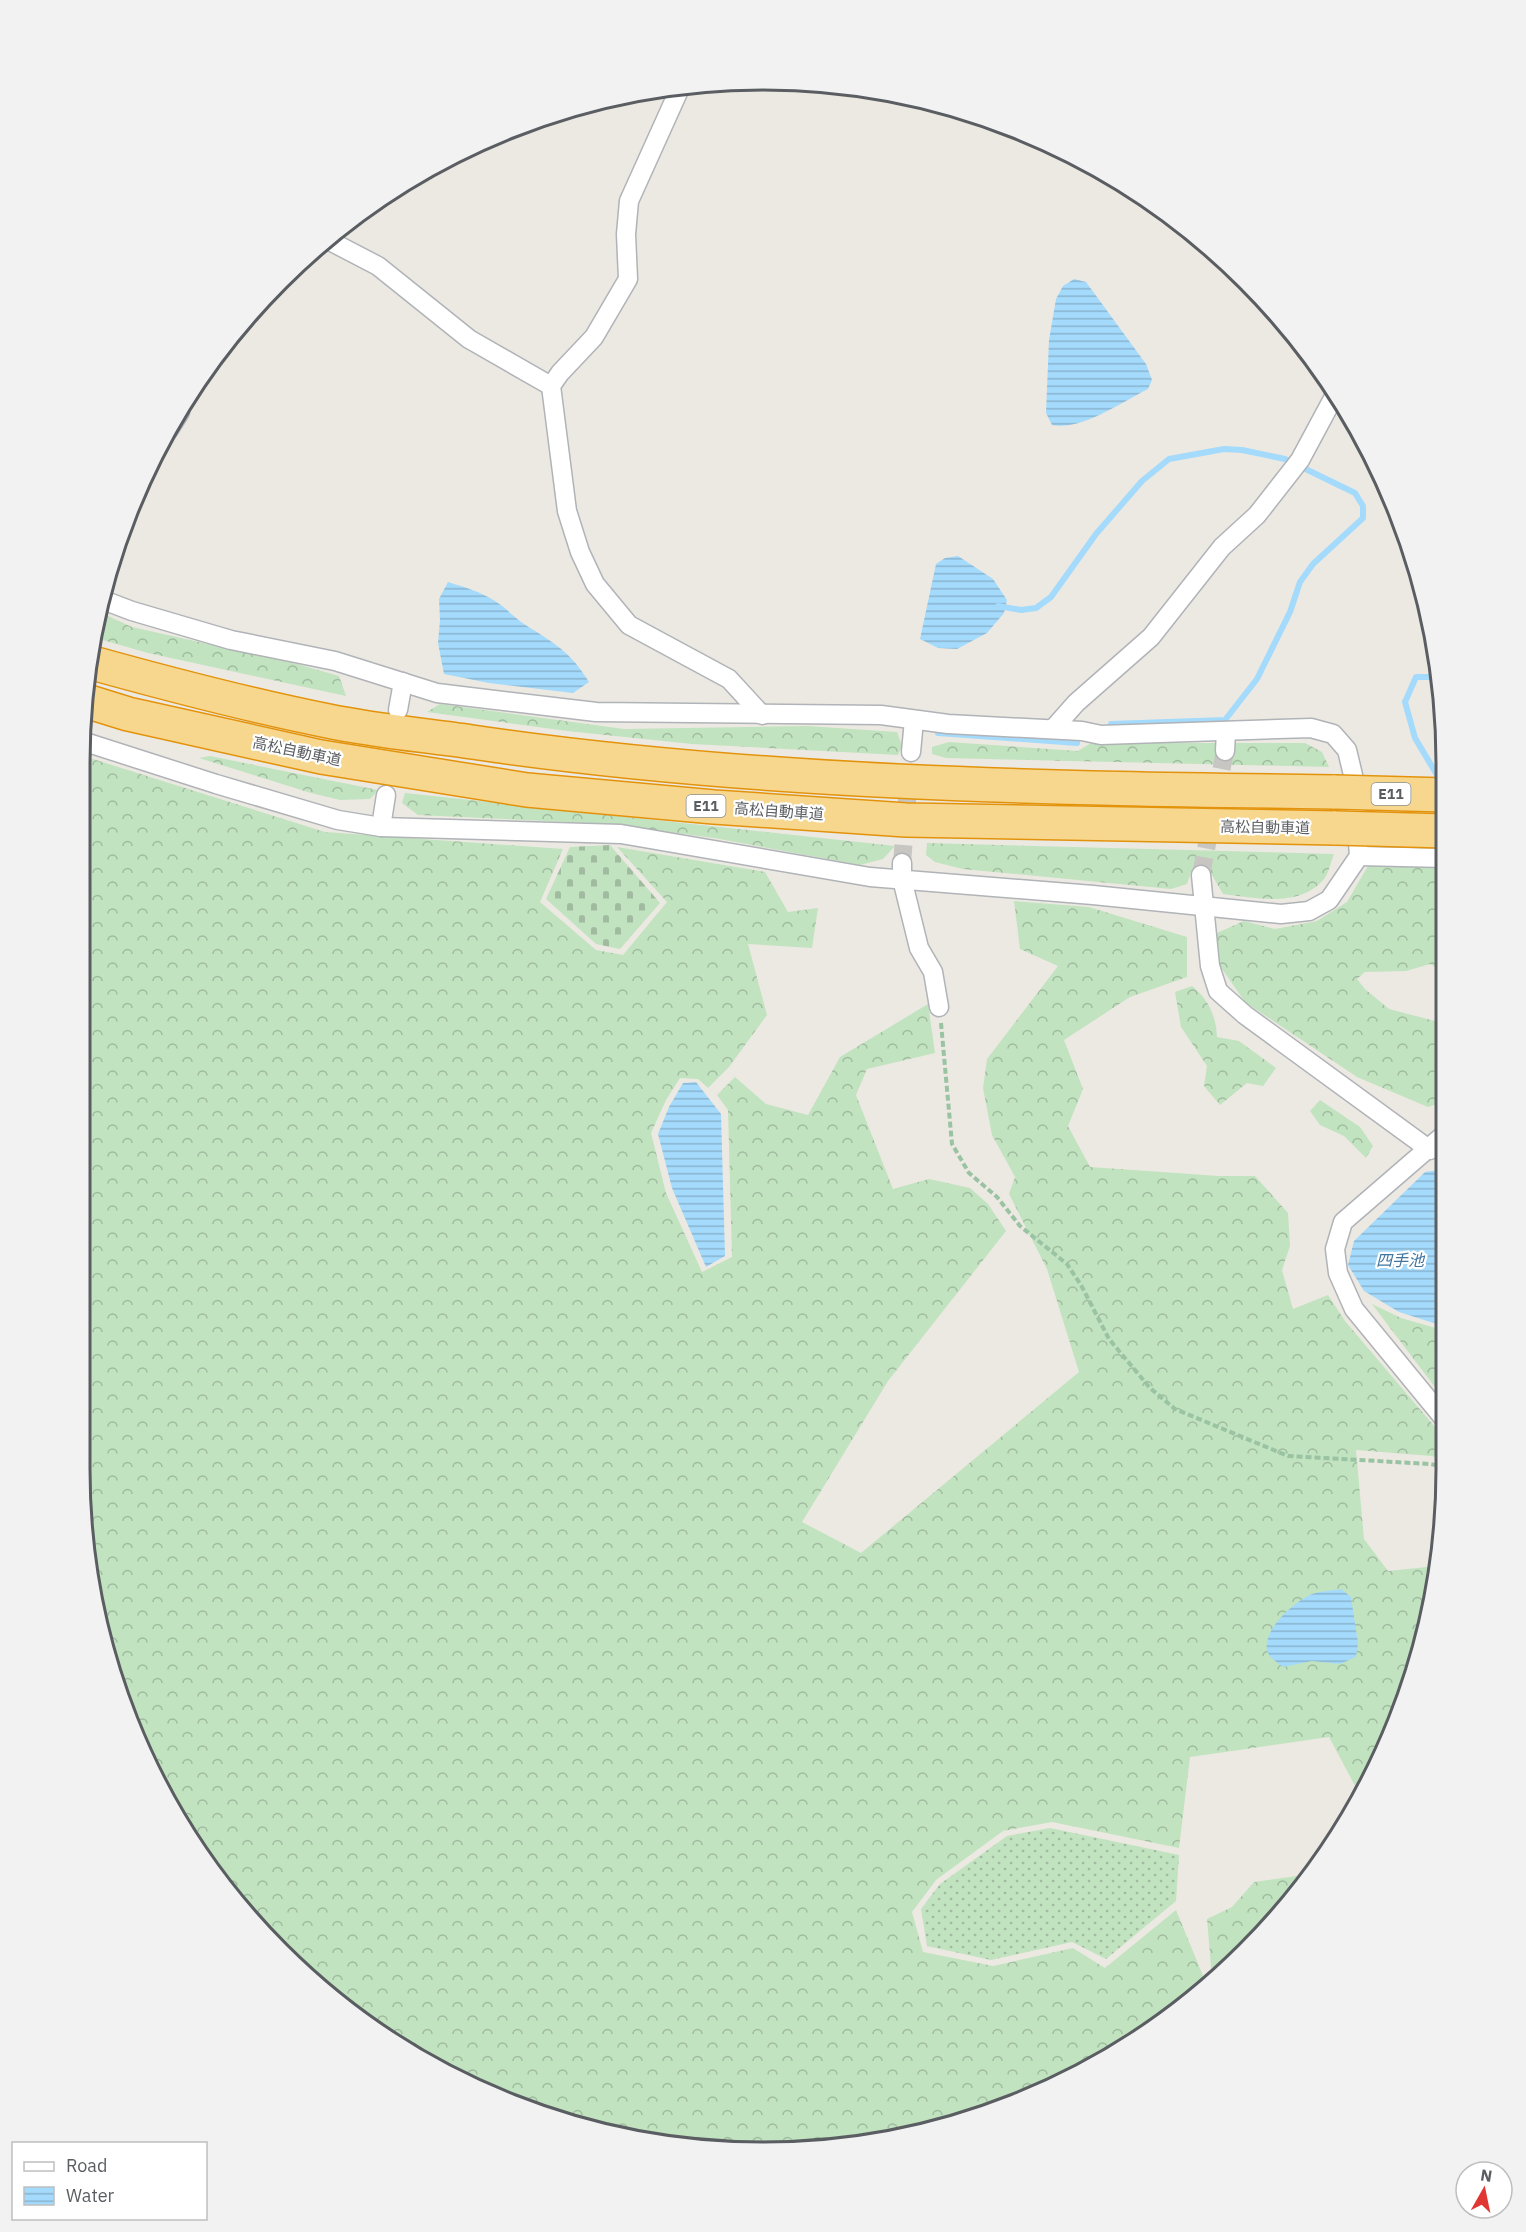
<svg xmlns="http://www.w3.org/2000/svg" width="1526" height="2232" viewBox="0 0 1526 2232" font-family="'IBM Plex Sans','Noto Sans JP',sans-serif">
  <defs>
    <pattern id="grass-dots" width="8" height="8" patternUnits="userSpaceOnUse" patternTransform="scale(1.5)"><rect width="8" height="8" fill="#c1e3bf"/><path d="M2 2h.1M6 6h.1" fill="none" stroke="#a0bb9f" stroke-width="1.8" stroke-linecap="round"/></pattern>
    <pattern id="forest-crowns" width="20" height="18" patternUnits="userSpaceOnUse" patternTransform="scale(1.5)"><rect width="20" height="18" fill="#c1e3bf"/><path d="M2 6a3 3 0 1 1 6 0M12 15a3 3 0 1 1 6 0" fill="none" stroke="#a0bb9f"/></pattern>
    <pattern id="cemetery-stones" width="16" height="16" patternUnits="userSpaceOnUse" patternTransform="scale(1.5)"><rect width="16" height="16" fill="#c1e3bf"/><path d="M2 7V4a2 2 0 0 1 4 0v3zM10 15v-3a2 2 0 0 1 4 0v3z" fill="#a0bb9f"/></pattern>
    <pattern id="water-rules" width="6" height="5" patternUnits="userSpaceOnUse" patternTransform="scale(1.5)"><rect width="6" height="5" fill="#a4dafb"/><path d="M0 2.5h6" fill="none" stroke="#89b4cf"/></pattern>
  </defs>
  <rect width="100%" height="100%" fill="#ece9e2"/>
  <!-- grass -->
  <polygon fill="url(#grass-dots)" points="1050,1828 1179,1855 1176,1901 1106,1959 1072,1942 991,1960 927,1946 921,1909 940,1884 1007,1836"/>
  <!-- forest -->
  <g fill="url(#forest-crowns)" fill-rule="evenodd">
    <polygon points="99,612 132,627 297,664 339,676 346,696 148,653 92,637"/>
    <polygon points="440,704 624,729 807,726 897,732 902,746 898,755 692,744 567,731 427,712"/>
    <polygon points="949,742 1078,751 1091,743 1305,743 1322,752 1329,767 946,758 932,754 932,747"/>
    <polygon points="80,755 325,832 563,849 540,902 596,950 623,955 667,902 617,847 765,872 788,912 818,908 812,948 748,944 767,1015 729,1067 708,1088 698,1079 680,1078 666,1100 651,1133 666,1193 702,1272 732,1257 728,1110 717,1095 735,1077 766,1104 808,1115 840,1057 928,1004 935,1053 867,1069 856,1095 893,1189 929,1179 970,1188 988,1204 1006,1231 888,1381 802,1522 861,1553 1079,1372 1047,1269 1009,1194 1015,1177 992,1135 983,1088 987,1059 1058,966 1020,949 1014,901 1089,907 1187,937 1187,977 1130,997 1064,1040 1083,1089 1068,1126 1090,1167 1219,1176 1255,1176 1288,1213 1290,1246 1282,1270 1293,1309 1328,1295 1345,1321 1446,1440 1446,1461 1432,1456 1356,1450 1364,1539 1388,1571 1437,1566 1433,1602 1376,1772 1361,1797 1329,1737 1190,1757 1179,1848 1052,1822 1003,1831 936,1880 912,1912 923,1952 993,1966 1073,1948 1105,1968 1176,1910 1206,1983 1104,2061 983,2116 897,2139 718,2151 629,2139 502,2101 347,2011 279,1952 195,1849 116,1688 85,1559"/>
    <polygon points="210,756 378,790 370,799 340,800 311,793 199,758"/>
    <polygon points="405,793 895,846 883,859 860,865 714,838 609,824 418,815 402,803"/>
    <path d="M 927,843 L 1334,854 C 1331,861 1329,873 1324,879 C 1300,908 1256,898 1223,894 L 1212,875 L 1191,872 L 1187,884 L 1171,889 L 963,869 L 935,862 L 926,855 Z"/>
    <path d="M 1369,864 L 1446,867 L 1446,1101 L 1428,1107 L 1357,1077 L 1245,1002 L 1220,966 L 1217,933 L 1244,921 L 1275,929 L 1317,921 L 1347,902 ZM 1430,964 L 1441,970 L 1443,1018 L 1435,1021 L 1389,1009 L 1365,989 L 1357,979 L 1365,972 L 1406,971 Z"/>
    <path d="M 1192,986 C 1209,1000 1216,1016 1217,1037 L 1239,1041 L 1276,1068 L 1263,1086 L 1247,1083 L 1220,1105 L 1204,1086 L 1207,1066 L 1181,1027 L 1175,992 Z"/>
    <polygon points="1320,1100 1360,1127 1373,1146 1366,1158 1344,1136 1320,1125 1310,1111"/>
    <polygon points="1372,1304 1401,1318 1446,1331 1446,1356 1434,1356 1446,1382 1446,1399 1441,1395"/>
    <polygon points="1311,1874 1247,1952 1212,1978 1207,1919 1232,1907 1254,1882"/>
  </g>
  <!-- cemetery -->
  <polygon fill="url(#cemetery-stones)" points="610,845 660,903 620,949 596,944 546,899 570,847"/>
  <!-- water -->
  <g fill="url(#water-rules)">
    <path d="M 1074,279 L 1086,282 L 1146,364 L 1152,380 L 1148,389 C 1122,402 1081,431 1052,425 L 1046,413 L 1049,340 L 1056,299 L 1063,286 Z"/>
    <polygon points="958,556 993,579 1007,600 1004,613 987,633 957,649 938,648 920,639 936,564 945,558"/>
    <path d="M 448,582 C 464,587 481,592 495,601 C 506,608 514,617 524,624 C 554,643 570,651 589,682 L 573,693 L 489,683 L 444,674 L 438,643 L 440,620 L 439,599 Z"/>
    <polygon points="696,1082 721,1114 725,1256 706,1267 672,1188 658,1134 669,1107 683,1083"/>
    <polygon points="1446,1169 1446,1327 1399,1312 1364,1291 1348,1265 1354,1241 1425,1172"/>
    <path d="M 1341,1589 L 1351,1597 L 1358,1643 L 1356,1657 L 1340,1664 L 1312,1661 L 1283,1667 C 1277,1662 1269,1658 1267,1650 C 1263,1630 1292,1604 1308,1596 C 1317,1591 1331,1591 1341,1589 Z"/>
  </g>
  <g fill="none" stroke-linecap="round" stroke-linejoin="round">
    <!-- stream -->
    <g stroke="#a4dafb" stroke-width="6">
      <polyline points="998,606 1021,610 1036,608 1051,597 1096,534 1142,481 1169,459 1224,449 1242,450 1285,459 1355,493 1363,506 1363,518 1313,564 1300,582 1290,612 1257,679 1225,720 1111,724"/>
      <polyline points="1438,677 1416,677 1405,702 1415,738 1443,785"/>
      <polyline points="938,733 1077,743"/>
    </g>
    <!-- street-tunnel -->
    <g stroke="#c8c6c2" stroke-width="18" stroke-dasharray="18 9" stroke-linecap="butt">
      <polyline points="902,863 911,752"/>
      <polyline points="1201,875 1225,751"/>
    </g>
    <!-- street casing -->
    <g stroke="#b0b3b7" stroke-width="21">
      <g id="street">
        <polyline points="680,88 629,201 626,234 628,279 594,337 560,373 551,386 567,511 580,552 595,584 629,625 729,679 762,715"/>
        <polyline points="328,240 378,266 469,339 551,386"/>
        <polyline points="168,431 180,412"/>
        <polyline points="398,710 403,682"/>
        <polyline points="1053,729 1076,703 1151,637 1222,547 1257,515 1300,460 1336,393"/>
        <polyline points="82,741 216,784 338,820 381,827 621,834 870,877 1093,895 1281,914 1309,911 1329,900 1359,856 1353,775 1347,750 1333,734 1311,728 1101,735 1082,731 948,724 881,715 596,712 437,693 335,661 231,640 132,611 103,600"/>
        <polyline points="1225,751 1226,731"/>
        <polyline points="911,752 914,720"/>
        <polyline points="381,827 386,795"/>
        <polyline points="1359,856 1446,858"/>
        <polyline points="902,863 902,879 919,948 933,972 939,1007"/>
        <polyline points="1201,875 1210,966 1218,991 1245,1015 1430,1150"/>
        <polyline points="1446,1133 1343,1222 1335,1249 1338,1273 1354,1309 1446,1421"/>
      </g>
    </g>
    <!-- highway casing -->
    <g stroke="#e3930b" stroke-width="36">
      <g id="highway">
        <path d="M 89,662 C 168,684 248,705 328,721 C 376,731 424,735 472,742 C 758,784 1047,788 1335,792"/>
        <polyline points="86,701 128,714 321,757 527,790 714,807 906,820 1336,828"/>
      </g>
    </g>
    <!-- path -->
    <polyline stroke="#99c3a2" stroke-width="4" stroke-dasharray="6 3" stroke-linecap="butt" points="941,1023 952,1144 969,1173 997,1197 1020,1226 1067,1264 1081,1285 1109,1339 1150,1388 1175,1409 1288,1456 1430,1464 1446,1467"/>
    <!-- street -->
    <use href="#street" stroke="#fff" stroke-width="18"/>
    <!-- highway -->
    <use href="#highway" stroke="#f7d68e" stroke-width="33"/>
    <!-- highway-bridge casing -->
    <g stroke="#e3930b" stroke-width="36" stroke-linecap="butt">
      <g id="highway-bridge">
        <polyline points="1335,792 1446,795"/>
        <polyline points="1336,828 1446,831"/>
      </g>
    </g>
    <!-- highway-bridge -->
    <use href="#highway-bridge" stroke="#f7d68e" stroke-width="33"/>
  </g>
  <g text-anchor="middle" dominant-baseline="central" stroke-width="4.5" stroke-linejoin="round" paint-order="stroke">
    <!-- shield labels -->
    <g fill="#fff" stroke="#8c8e91" stroke-width="1.5">
      <rect x="1371.5" y="783" width="39" height="22" rx="4.5"/>
      <rect x="686.5" y="795" width="39" height="22" rx="4.5"/>
    </g>
    <g font-size="14" font-weight="bold" fill="#5a5e62">
      <text x="1391" y="794">E11</text>
      <text x="706" y="806">E11</text>
    </g>
    <!-- street labels -->
    <g font-size="15" fill="#5a5e62" stroke="#fff">
      <text transform="translate(297 751) rotate(12)">高松自動車道</text>
      <text transform="translate(779 811) rotate(4)">高松自動車道</text>
      <text transform="translate(1265 827) rotate(1)">高松自動車道</text>
    </g>
    <!-- water labels -->
    <g font-size="16" font-style="italic" fill="#4076a2" stroke="#fff">
      <text x="1400" y="1260">四手池</text>
    </g>
  </g>
  <!-- crop -->
  <path d="M0 0H1526V2232H0ZM763 90H763A673 673 0 0 1 1436 763V1469A673 673 0 0 1 763 2142H763A673 673 0 0 1 90 1469V763A673 673 0 0 1 763 90Z" fill="#f2f2f2" fill-rule="evenodd"/>
  <path fill="none" stroke="#5a5e62" stroke-width="3" d="M763 90H763A673 673 0 0 1 1436 763V1469A673 673 0 0 1 763 2142H763A673 673 0 0 1 90 1469V763A673 673 0 0 1 763 90Z"/>
  <!-- legend -->
  <rect x="12" y="2142" width="195" height="78" fill="#ffffff" stroke="#bdbfc0" stroke-width="1.5"/>
  <rect x="24" y="2162" width="30" height="9" fill="#ffffff" stroke="#bdbfc0" stroke-width="1.5"/>
  <text x="66" y="2172" font-size="18" fill="#5a5e62">Road</text>
  <rect x="24" y="2187" width="30" height="18" fill="url(#water-rules)" stroke="#bdbfc0" stroke-width="1.5"/>
  <text x="66" y="2202" font-size="18" fill="#5a5e62">Water</text>
  <!-- north arrow -->
  <g transform="translate(1484 2190) rotate(9)"><circle r="28" fill="#ffffff" stroke="#bdbfc0" stroke-width="1.5"/>
  <path d="M0-4.5L10 22L0 15L-10 22Z" fill="#e03734"/>
  <text y="-9" font-size="16" font-weight="bold" text-anchor="middle" fill="#5a5e62">N</text>
  </g>
</svg>
